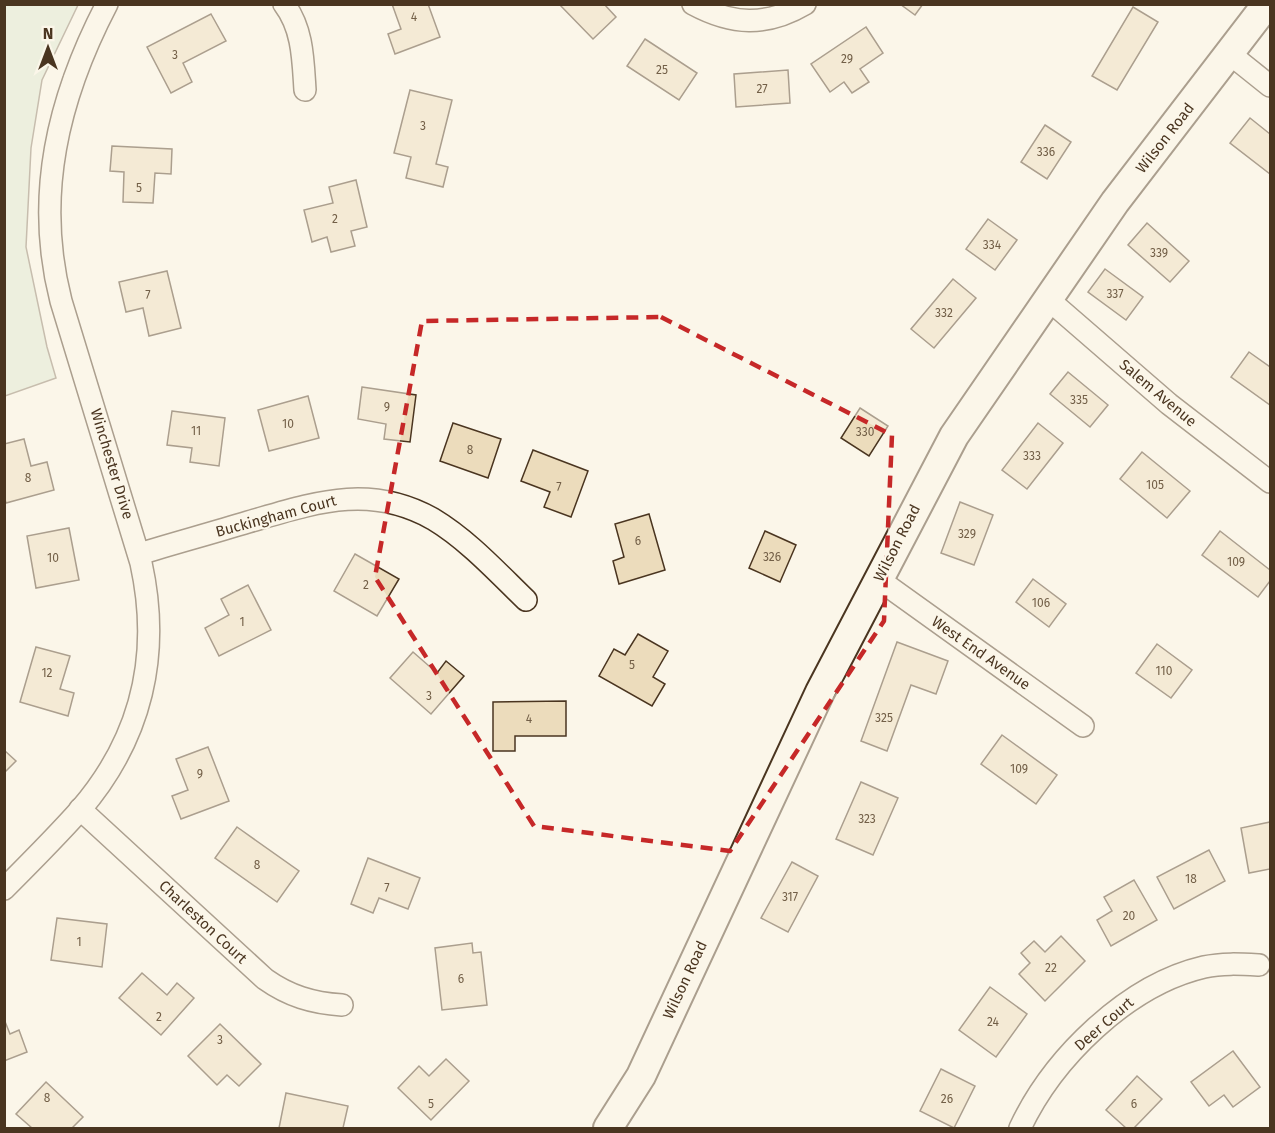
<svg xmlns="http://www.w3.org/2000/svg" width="1275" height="1133" viewBox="0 0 1275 1133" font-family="'Fira Sans',sans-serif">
  <rect width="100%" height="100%" fill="#fbf6e9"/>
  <!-- green -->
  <polygon fill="#dce7d0" stroke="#887966" stroke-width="1.5" points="4,5 78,5 42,80 31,148 26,247 47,347 56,378 5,396"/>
  <!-- building -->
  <g fill="#ecdcbc" stroke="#4a3520" stroke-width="1.5">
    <polygon points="392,4 428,4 440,37 395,54 388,34 401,29"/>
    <polygon points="559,4 604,4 616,17 593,39"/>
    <polygon points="900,4 923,4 915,15"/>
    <polygon points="1133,7 1158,22 1117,90 1092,76"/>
    <polygon points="211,14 226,41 183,63 192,82 171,93 147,47"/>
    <polygon points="866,27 883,53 860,69 869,82 852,93 844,82 830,92 811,64"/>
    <polygon points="645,39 697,73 679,100 627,66"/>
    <polygon points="788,70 790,103 736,107 734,74"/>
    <polygon points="410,90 452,100 436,164 448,167 443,187 406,178 411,157 394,153"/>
    <polygon points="1250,118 1270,134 1270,174 1230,143"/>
    <polygon points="1045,125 1071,142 1047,179 1021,162"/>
    <polygon points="112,146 172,149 171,174 155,173 153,203 123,202 124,172 110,171"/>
    <polygon points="356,180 367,227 351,231 355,246 331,252 327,237 312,242 304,210 333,203 329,187"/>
    <polygon points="988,219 1017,240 995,270 966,249"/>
    <polygon points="1147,223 1189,261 1170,282 1128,245"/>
    <polygon points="1105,269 1143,297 1126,320 1088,292"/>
    <polygon points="167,271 181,328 149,336 143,308 126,312 119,282"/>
    <polygon points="953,279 976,298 934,348 911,329"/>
    <polygon points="1249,352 1270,367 1270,405 1231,377"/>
    <polygon points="1068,372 1108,405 1090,427 1050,394"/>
    <polygon points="362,387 416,395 410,442 384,439 386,424 358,419"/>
    <polygon points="308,396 319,438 269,451 258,410"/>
    <polygon points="860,408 888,426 869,456 841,438"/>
    <polygon points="172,411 225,418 219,466 190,462 192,448 167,445"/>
    <polygon points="453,423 501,439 488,478 440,461"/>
    <polygon points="1038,423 1063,443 1027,489 1002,470"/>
    <polygon points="24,439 31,466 47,462 54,490 6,503 4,496 4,444"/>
    <polygon points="533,450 588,471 571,517 544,507 550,492 521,481"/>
    <polygon points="1142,452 1190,491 1167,518 1120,479"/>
    <polygon points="960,502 993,515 974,565 941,553"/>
    <polygon points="649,514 665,570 619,584 613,561 624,557 615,524"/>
    <polygon points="69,528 79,580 36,588 27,536"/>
    <polygon points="765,531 796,545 780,582 749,568"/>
    <polygon points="1220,531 1270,570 1270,581 1258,597 1202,555"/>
    <polygon points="355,554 399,579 377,616 334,591"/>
    <polygon points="1033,579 1066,604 1049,627 1016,602"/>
    <polygon points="248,585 271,630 219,656 205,628 229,615 221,599"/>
    <polygon points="638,634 668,651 653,677 665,684 652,706 599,676 614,649 625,655"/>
    <polygon points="897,642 948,661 936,694 911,685 887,751 861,741"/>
    <polygon points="1157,644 1192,670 1171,698 1136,673"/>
    <polygon points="36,647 70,656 60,689 74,693 68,716 20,702"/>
    <polygon points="413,652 437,673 446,661 464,676 431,714 390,678"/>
    <polygon points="566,701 566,736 515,736 515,751 493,751 493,702"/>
    <polygon points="1002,735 1057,775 1036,804 981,764"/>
    <polygon points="208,747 229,801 181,819 172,796 188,790 176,759"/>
    <polygon points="4,750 16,761 4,773"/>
    <polygon points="861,782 898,798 873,855 836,839"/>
    <polygon points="1270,822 1270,869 1249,873 1241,828"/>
    <polygon points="237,827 299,871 277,902 215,858"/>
    <polygon points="1209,850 1225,881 1174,909 1157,877"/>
    <polygon points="368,858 420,878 408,909 379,898 373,913 351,904"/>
    <polygon points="792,862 818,876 788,932 761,918"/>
    <polygon points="1134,880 1157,920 1111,946 1097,920 1112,911 1104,897"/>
    <polygon points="57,918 107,924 102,967 51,960"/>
    <polygon points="1061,936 1085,961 1045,1001 1019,974 1030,963 1021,953 1034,941 1045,952"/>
    <polygon points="472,943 473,953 481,952 487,1005 442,1010 435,948"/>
    <polygon points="142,973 167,995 177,983 194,998 161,1035 119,998"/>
    <polygon points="990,987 1027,1014 996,1057 959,1030"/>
    <polygon points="4,1019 10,1034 19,1030 27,1052 4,1061"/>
    <polygon points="220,1024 261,1064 239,1086 227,1075 217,1085 188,1056"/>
    <polygon points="1233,1051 1260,1087 1233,1107 1224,1095 1209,1106 1191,1082"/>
    <polygon points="446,1059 469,1081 431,1120 398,1088 419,1066 429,1076"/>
    <polygon points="941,1069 975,1086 954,1128 920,1111"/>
    <polygon points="1137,1076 1162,1099 1134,1128 1126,1128 1106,1110"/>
    <polygon points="46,1082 83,1117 72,1128 32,1128 16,1114"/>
    <polygon points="286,1093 348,1106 343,1128 279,1128"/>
  </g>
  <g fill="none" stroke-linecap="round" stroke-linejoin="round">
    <!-- street casing -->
    <g stroke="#4a3520" stroke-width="24">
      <g id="street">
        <path d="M 284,4 C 303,29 303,60 305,90"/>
        <path d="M 693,4 C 732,25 766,27 805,4"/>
        <polyline points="1230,54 1270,86"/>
        <polyline points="1049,300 1169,404 1270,482"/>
        <path d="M 139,554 C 175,543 212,533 248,522 C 314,503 369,483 433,519 C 468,540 497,572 526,600"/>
        <polyline points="878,579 1083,726"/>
        <path d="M 80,809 L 265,979 C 289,996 312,1003 342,1005"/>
        <path d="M 4,889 C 30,863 56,837 80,810 C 142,738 161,654 141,563 L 61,301 C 34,196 58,98 107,4"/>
        <path d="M 1020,1128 C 1053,1058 1127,985 1204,967 C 1222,963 1240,964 1259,965"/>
      </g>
    </g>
    <!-- secondary casing -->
    <g stroke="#4a3520" stroke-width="32">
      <polyline id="secondary" points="608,1128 641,1076 820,692 954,436 1115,202 1267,4"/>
    </g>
    <!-- street -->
    <use href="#street" stroke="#fbf6e9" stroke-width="21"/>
    <!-- secondary -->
    <use href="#secondary" stroke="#fbf6e9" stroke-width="28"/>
  </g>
  <!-- marked area -->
  <path d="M0 0H1275V1133H0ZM 661,317 L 892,435 L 884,621 L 730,851 L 534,826 L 375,577 L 422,321 Z" fill="#fbf6e9" fill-opacity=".55" fill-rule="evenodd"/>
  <path fill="none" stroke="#c62828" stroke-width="4.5" stroke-dasharray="12 8" stroke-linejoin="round" d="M 661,317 L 892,435 L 884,621 L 730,851 L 534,826 L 375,577 L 422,321 Z"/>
  <g text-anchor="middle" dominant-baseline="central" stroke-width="4.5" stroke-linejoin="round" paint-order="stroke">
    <!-- number labels -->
    <g font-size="12" fill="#725f47">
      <text x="414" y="17">4</text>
      <text x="175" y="55">3</text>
      <text x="847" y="59">29</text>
      <text x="662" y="70">25</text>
      <text x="762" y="89">27</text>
      <text x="423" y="126">3</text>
      <text x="1046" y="152">336</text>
      <text x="139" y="188">5</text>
      <text x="335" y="219">2</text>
      <text x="992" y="245">334</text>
      <text x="1159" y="253">339</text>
      <text x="1115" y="294">337</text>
      <text x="148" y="295">7</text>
      <text x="944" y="313">332</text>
      <text x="1079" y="400">335</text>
      <text x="387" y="407">9</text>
      <text x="288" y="424">10</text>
      <text x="196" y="431">11</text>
      <text x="865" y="432">330</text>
      <text x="470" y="450">8</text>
      <text x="1032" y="456">333</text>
      <text x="28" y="478">8</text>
      <text x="1155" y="485">105</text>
      <text x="559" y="487">7</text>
      <text x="967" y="534">329</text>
      <text x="638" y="541">6</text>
      <text x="772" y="557">326</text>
      <text x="53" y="558">10</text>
      <text x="1236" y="562">109</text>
      <text x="366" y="585">2</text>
      <text x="1041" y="603">106</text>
      <text x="242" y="622">1</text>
      <text x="632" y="665">5</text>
      <text x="1164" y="671">110</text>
      <text x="47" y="673">12</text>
      <text x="429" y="696">3</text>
      <text x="884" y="718">325</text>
      <text x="529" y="719">4</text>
      <text x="1019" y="769">109</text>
      <text x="200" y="774">9</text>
      <text x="867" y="819">323</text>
      <text x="257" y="865">8</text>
      <text x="1191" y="879">18</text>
      <text x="387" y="888">7</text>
      <text x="790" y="897">317</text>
      <text x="1129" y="916">20</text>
      <text x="79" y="942">1</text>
      <text x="1051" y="968">22</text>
      <text x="461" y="979">6</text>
      <text x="159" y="1017">2</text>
      <text x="993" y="1022">24</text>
      <text x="220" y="1040">3</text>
      <text x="47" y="1098">8</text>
      <text x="947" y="1099">26</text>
      <text x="431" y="1104">5</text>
      <text x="1134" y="1104">6</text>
    </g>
    <!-- street labels -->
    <g font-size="15" fill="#4a3520" stroke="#fbf6e9">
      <text transform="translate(1165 138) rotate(-52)">Wilson Road</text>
      <text transform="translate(1158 393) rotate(40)">Salem Avenue</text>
      <text transform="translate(112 464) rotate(73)">Winchester Drive</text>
      <text transform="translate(276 516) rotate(-15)">Buckingham Court</text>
      <text transform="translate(897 543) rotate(-63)">Wilson Road</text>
      <text transform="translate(981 653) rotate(35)">West End Avenue</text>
      <text transform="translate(203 922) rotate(43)">Charleston Court</text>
      <text transform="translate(685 980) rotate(-65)">Wilson Road</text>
      <text transform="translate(1104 1024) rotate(-41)">Deer Court</text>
    </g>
  </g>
  <!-- border -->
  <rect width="1275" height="1133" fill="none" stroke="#4a3520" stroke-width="12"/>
  <!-- north arrow -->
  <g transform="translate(48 48)" stroke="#fbf6e9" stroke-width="4.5" paint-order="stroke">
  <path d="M0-4.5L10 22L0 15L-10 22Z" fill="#4a3520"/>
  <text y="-9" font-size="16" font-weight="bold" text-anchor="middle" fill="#4a3520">N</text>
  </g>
</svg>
